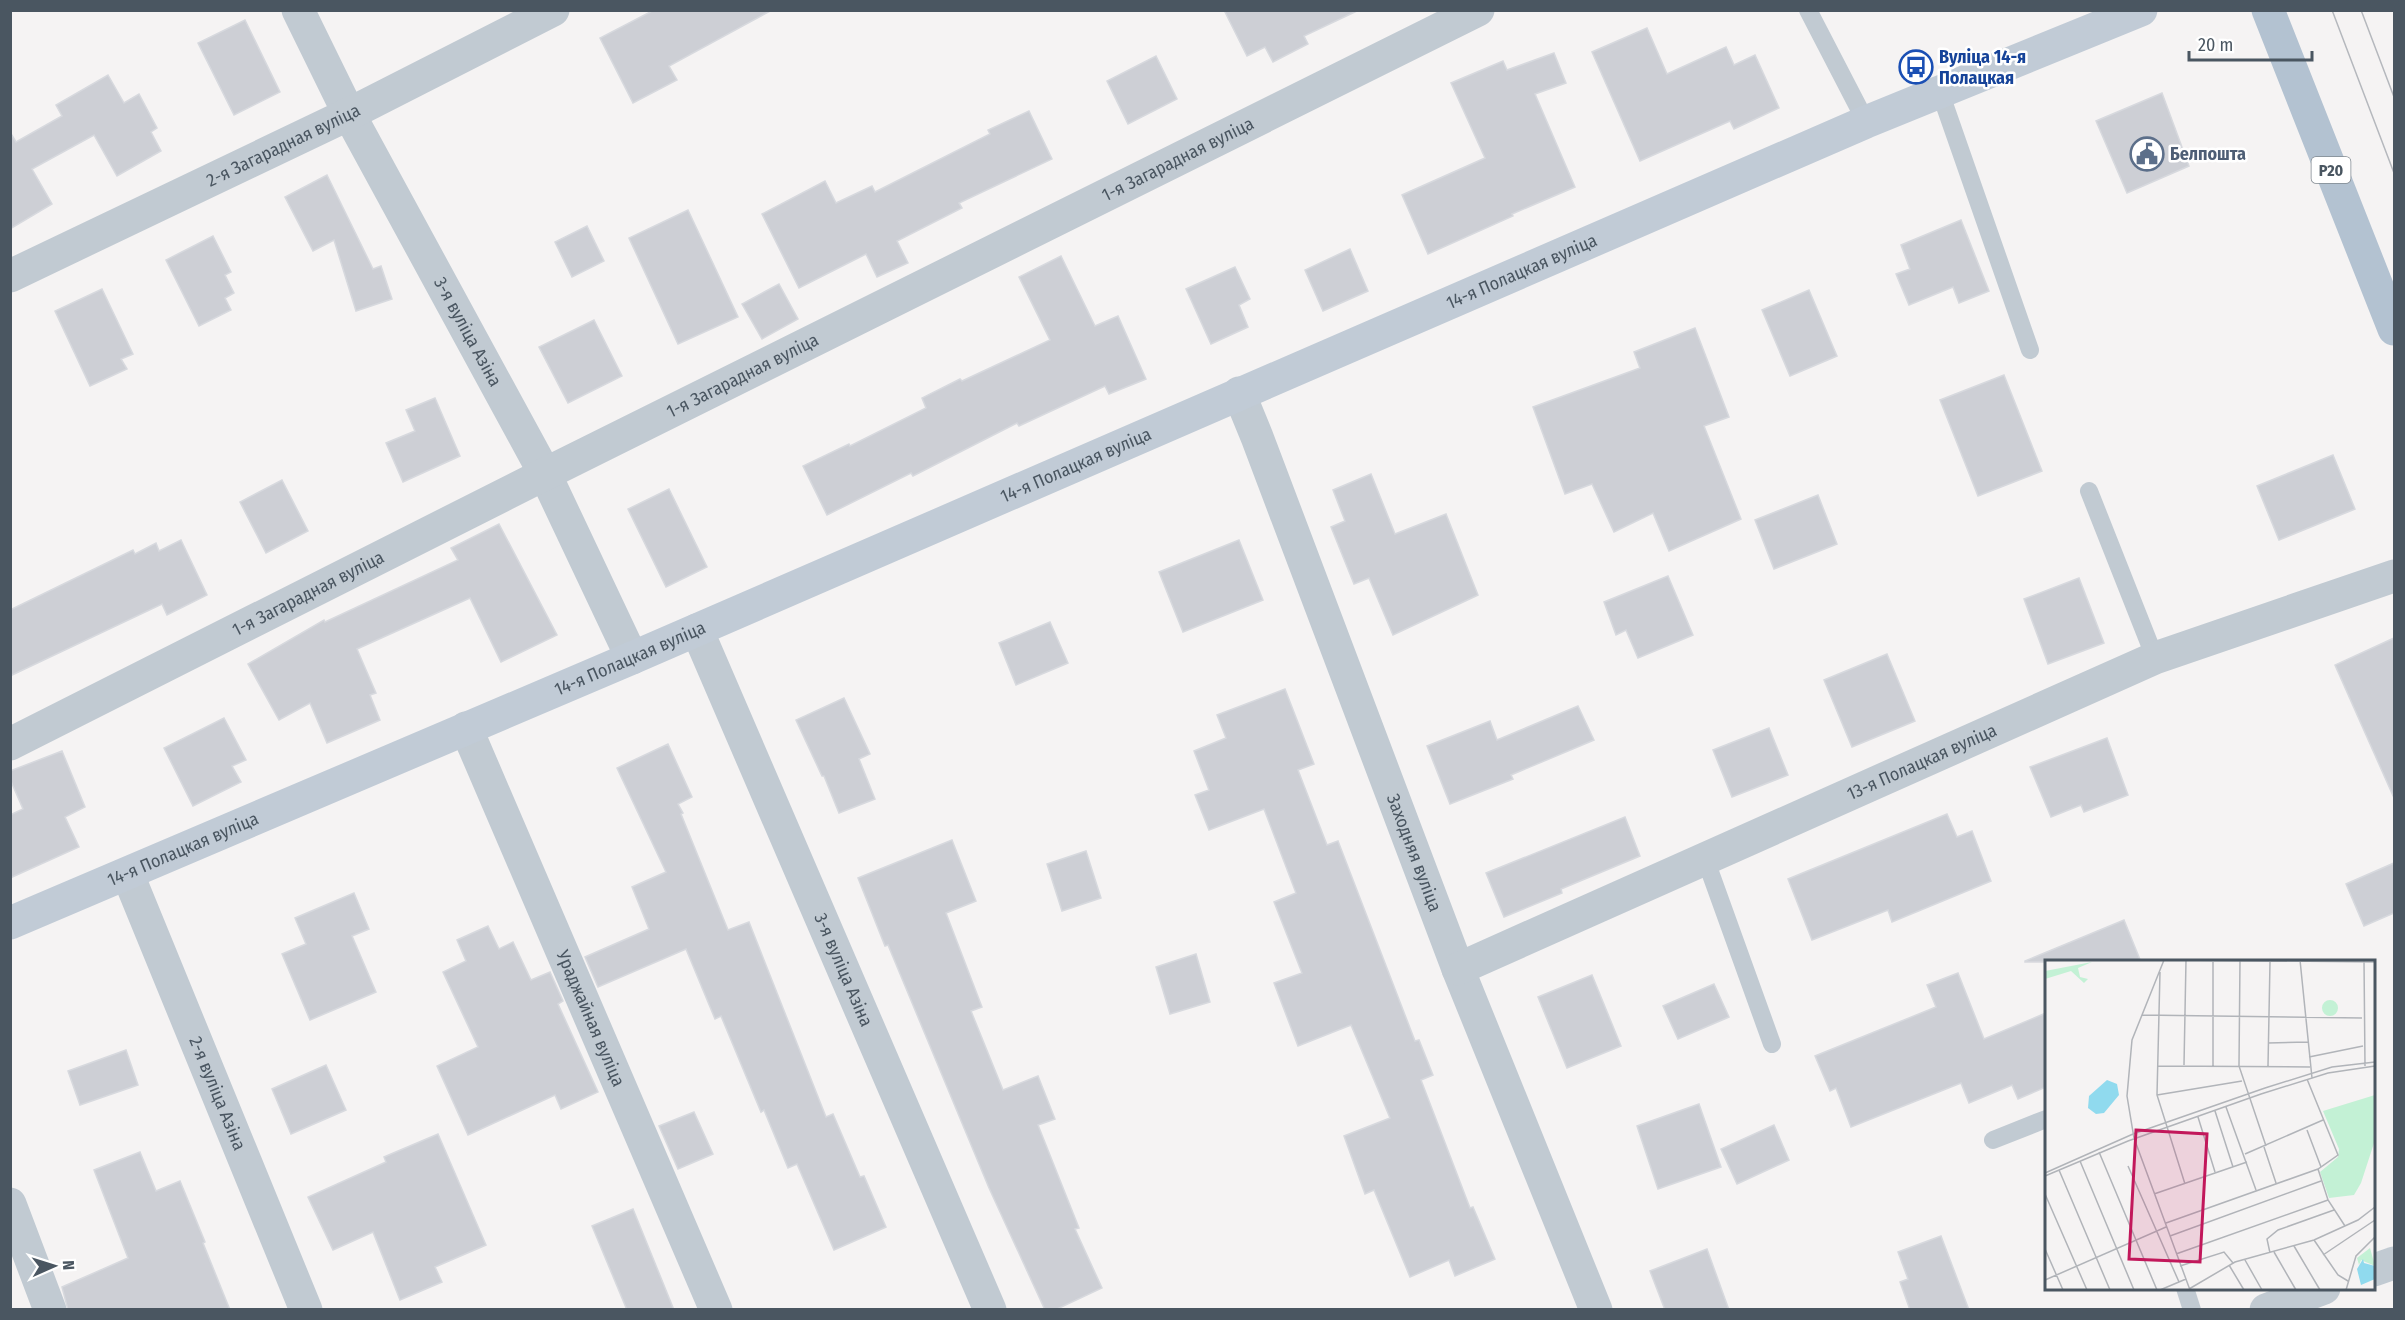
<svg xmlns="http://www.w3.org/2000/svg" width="2405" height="1320" viewBox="0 0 2405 1320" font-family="'Fira Sans Condensed',sans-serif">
  <rect width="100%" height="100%" fill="#f5f3f3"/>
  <!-- building -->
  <g fill="#cdcfd5" stroke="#d7d9de" stroke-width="1.5">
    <polygon points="654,10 772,10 669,66 677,80 633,103 600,38"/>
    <polygon points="1224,10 1359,10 1304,36 1308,44 1273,62 1265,47 1247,56"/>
    <polygon points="245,20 280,92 234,115 198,43"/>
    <polygon points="1647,28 1667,74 1726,47 1734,65 1755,55 1779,108 1734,129 1730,121 1640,161 1592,52"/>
    <polygon points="1554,53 1566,83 1535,94 1575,187 1512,214 1513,216 1428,254 1402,195 1485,158 1451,83 1503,61 1507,70"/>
    <polygon points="1156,56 1177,99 1128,124 1107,81"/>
    <polygon points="108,75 124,103 139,94 157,128 151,132 161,151 117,176 94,135 32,169 52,204 10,229 10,132 16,142 62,116 56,105"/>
    <polygon points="2162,93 2189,166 2127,193 2096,121"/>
    <polygon points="1029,111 1052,159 959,203 962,208 897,241 908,263 877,277 866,254 799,288 762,214 825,181 836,203 872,186 875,192 990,134 988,130"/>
    <polygon points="327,175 373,269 381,266 392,299 356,311 334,240 313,251 285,197"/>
    <polygon points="688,210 738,317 678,344 629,238"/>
    <polygon points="1961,220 1989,291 1959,303 1953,287 1909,305 1896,274 1910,269 1901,245"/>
    <polygon points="587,226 604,261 572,277 555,242"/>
    <polygon points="213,236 231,272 225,275 234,293 225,298 231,310 199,326 166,260"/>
    <polygon points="1350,249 1368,291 1323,311 1305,270"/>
    <polygon points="1061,256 1095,326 1118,316 1146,379 1109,394 1105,386 1019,426 1017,423 913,476 911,473 827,515 803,466 849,444 850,446 926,408 922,398 960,379 962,381 1050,340 1019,277"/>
    <polygon points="1235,267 1250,299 1239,305 1248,327 1211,344 1186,289"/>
    <polygon points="779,284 798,319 762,339 742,304"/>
    <polygon points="102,289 133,354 121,359 127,369 90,386 55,311"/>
    <polygon points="1809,290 1837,356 1790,376 1762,310"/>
    <polygon points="594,320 622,376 568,403 539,347"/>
    <polygon points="1695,328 1729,417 1704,426 1741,519 1669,551 1653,513 1614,532 1592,484 1565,494 1533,407 1640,368 1634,352"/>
    <polygon points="2004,375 2042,471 1978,496 1940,400"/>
    <polygon points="435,398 460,456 403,482 386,443 415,431 406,410"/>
    <polygon points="2333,455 2355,509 2279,540 2257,486"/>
    <polygon points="1371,474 1395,534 1446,514 1478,595 1393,635 1369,578 1354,584 1331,527 1345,521 1333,490"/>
    <polygon points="282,480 308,531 266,553 240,502"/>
    <polygon points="669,489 707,567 666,587 628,509"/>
    <polygon points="1818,495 1837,544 1774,569 1755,520"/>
    <polygon points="499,524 557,635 501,662 470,598 357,649 376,693 370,695 380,720 327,743 310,703 279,720 248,664 324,620 325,622 458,560 451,548"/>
    <polygon points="181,540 207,595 167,615 162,604 10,676 10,610 133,550 135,554 156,543 159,551"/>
    <polygon points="1239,540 1263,600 1183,632 1159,572"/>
    <polygon points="1668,576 1693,635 1638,658 1626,630 1616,635 1604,602"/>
    <polygon points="2079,578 2104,643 2048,664 2024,599"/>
    <polygon points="1050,622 1068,663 1016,685 999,643"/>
    <polygon points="2394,638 2394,798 2335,665"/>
    <polygon points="1887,654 1915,721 1852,747 1824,680"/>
    <polygon points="1285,689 1314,764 1298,770 1327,845 1338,841 1415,1041 1419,1040 1433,1075 1421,1080 1470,1208 1473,1207 1495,1259 1455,1276 1449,1260 1410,1277 1374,1190 1365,1194 1344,1136 1390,1118 1351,1025 1298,1046 1274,983 1302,973 1274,902 1296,893 1264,809 1209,830 1195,795 1209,790 1194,751 1226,738 1217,715"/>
    <polygon points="844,698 870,754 859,759 875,799 839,813 824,776 822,776 796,720"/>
    <polygon points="1578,706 1594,740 1511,775 1513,779 1450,804 1427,746 1490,721 1497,740"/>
    <polygon points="224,718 246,760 232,766 241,782 193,806 164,748"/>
    <polygon points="1769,728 1788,775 1732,797 1713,750"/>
    <polygon points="2107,738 2128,795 2084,812 2081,805 2051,817 2030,767"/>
    <polygon points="668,744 692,797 678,804 683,813 681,814 728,930 749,922 826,1117 833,1114 860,1177 864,1176 886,1227 834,1250 797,1164 788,1168 764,1110 761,1112 721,1016 715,1019 686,949 598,987 585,957 649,929 632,887 666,872 617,768"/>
    <polygon points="62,751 85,807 65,817 79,847 10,878 10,815 23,809 10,779 10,771"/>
    <polygon points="1947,814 1957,837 1972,831 1991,881 1892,922 1888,910 1812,940 1788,879"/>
    <polygon points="1625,817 1640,856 1561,889 1562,893 1504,917 1486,873"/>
    <polygon points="952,840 976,901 946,913 982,1007 971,1011 1003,1090 1038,1076 1055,1119 1038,1125 1079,1228 1075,1229 1102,1288 1055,1310 1045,1310 989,1188 888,945 885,946 858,878"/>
    <polygon points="1086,851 1101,898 1062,911 1047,864"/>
    <polygon points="2394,863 2394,913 2364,926 2346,884"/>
    <polygon points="354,893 369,929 352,936 376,992 310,1020 282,954 306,944 295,918"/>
    <polygon points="2124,920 2141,962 2025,962 2025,961"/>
    <polygon points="488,926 499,949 513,942 531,980 550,972 563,1001 558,1004 598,1092 561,1109 555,1095 468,1135 437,1066 478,1047 443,972 466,961 457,940"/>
    <polygon points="1196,954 1210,1002 1170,1014 1156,967"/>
    <polygon points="1958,973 1984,1039 2046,1013 2046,1087 2018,1099 2012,1085 1969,1103 1961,1083 1851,1127 1836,1088 1830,1091 1815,1056 1936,1007 1927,985"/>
    <polygon points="1592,975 1621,1046 1567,1068 1538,997"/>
    <polygon points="1714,984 1729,1017 1678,1039 1663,1006"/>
    <polygon points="126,1050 138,1085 80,1105 68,1071"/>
    <polygon points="326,1065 346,1110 291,1134 272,1089"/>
    <polygon points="1699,1104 1721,1167 1658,1189 1637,1126"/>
    <polygon points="694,1112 713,1154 678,1169 659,1126"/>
    <polygon points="1774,1125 1789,1160 1737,1184 1721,1149"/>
    <polygon points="438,1134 486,1245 435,1267 442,1282 400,1300 373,1232 333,1250 308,1197 386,1162 384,1157"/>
    <polygon points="140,1152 156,1191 180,1181 205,1242 203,1243 230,1310 68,1310 62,1287 128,1258 94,1170"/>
    <polygon points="633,1209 674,1310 627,1310 592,1226"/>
    <polygon points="1941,1236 1969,1310 1910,1310 1900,1282 1908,1279 1898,1252"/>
    <polygon points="1707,1249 1729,1310 1665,1310 1650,1271"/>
  </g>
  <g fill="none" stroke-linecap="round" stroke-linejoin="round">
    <!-- lane -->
    <g stroke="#c1cad2" stroke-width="18">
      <polyline points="1808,10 1866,122"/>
      <polyline points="1940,92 2030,350"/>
      <polyline points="2089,491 2155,658"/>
      <polyline points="1705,858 1772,1044"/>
      <polyline points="1993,1140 2046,1119"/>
      <polyline points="2185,1288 2192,1310"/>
    </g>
    <!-- street -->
    <g stroke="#c1cad2" stroke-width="33">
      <path id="s1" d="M 298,10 L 349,114 L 545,474 L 632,658"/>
      <path id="s2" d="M 10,276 L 349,114 L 553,10"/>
      <path id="s3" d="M 1239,393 L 1257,437 L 1458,969 L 1596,1310"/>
      <path id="s4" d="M 697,630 L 990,1310"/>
      <path id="s5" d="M 466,728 L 716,1310"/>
      <path id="s6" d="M 10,744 L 545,474 L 1478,10"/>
      <path id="s7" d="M 128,875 L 306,1310"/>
      <path id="s8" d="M 1458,969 L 2155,658 L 2394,576"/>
      <polyline points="10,1204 50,1310"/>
      <polyline points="2374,1270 2394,1263"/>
      <polyline points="2266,1310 2324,1288"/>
    </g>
    <!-- secondary -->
    <path stroke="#c1cbd6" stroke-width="33" id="s9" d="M 10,923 L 632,658 L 1866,122 L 2141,10"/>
    <!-- primary -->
    <polyline stroke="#b3c2d1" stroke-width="33" points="2268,10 2394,329"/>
    <!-- tram -->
    <g stroke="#b5b8bd" stroke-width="1.5">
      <polyline points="2332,10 2394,173"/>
      <polyline points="2361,10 2394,97"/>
    </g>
  </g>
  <!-- icons -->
  <defs>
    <g id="bus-ring" transform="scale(1.725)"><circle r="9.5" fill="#fff" stroke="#1a4fb4" stroke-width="1.5"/><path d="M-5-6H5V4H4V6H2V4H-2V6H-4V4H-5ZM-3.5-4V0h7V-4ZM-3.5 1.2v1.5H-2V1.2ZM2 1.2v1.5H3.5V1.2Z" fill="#1a4fb4"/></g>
    <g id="civic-ring" transform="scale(1.725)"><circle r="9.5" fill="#fff" stroke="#5c6f8a" stroke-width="1.5"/><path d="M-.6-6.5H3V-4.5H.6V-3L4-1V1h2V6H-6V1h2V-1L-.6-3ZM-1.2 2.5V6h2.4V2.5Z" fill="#5c6f8a"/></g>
  </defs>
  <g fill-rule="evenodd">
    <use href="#bus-ring" x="1916" y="67"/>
    <use href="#civic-ring" x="2147" y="154"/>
  </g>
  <g text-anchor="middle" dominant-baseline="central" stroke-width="5" stroke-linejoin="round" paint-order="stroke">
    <!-- shield labels -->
    <rect fill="#fff" stroke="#808990" stroke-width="1.5" x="2311.5" y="157" width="39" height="26" rx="4.5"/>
    <g font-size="16" font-weight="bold" fill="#4a5661">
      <text x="2331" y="170">Р20</text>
    </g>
    <!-- transit labels -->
    <g font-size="18" font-weight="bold" fill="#164399" stroke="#fff" text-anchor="start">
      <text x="1939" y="57">Вуліца 14-я<tspan x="1939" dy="21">Полацкая</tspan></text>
    </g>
    <!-- street labels -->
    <g font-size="18" fill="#4a5661" stroke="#fff">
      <text stroke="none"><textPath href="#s2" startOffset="303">2-я Загарадная вуліца</textPath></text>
      <text stroke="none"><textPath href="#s6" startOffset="1306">1-я Загарадная вуліца</textPath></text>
      <text stroke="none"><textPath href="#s9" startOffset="1646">14-я Полацкая вуліца</textPath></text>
      <text stroke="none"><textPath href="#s1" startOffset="364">3-я вуліца Азіна</textPath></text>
      <text stroke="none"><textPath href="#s6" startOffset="820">1-я Загарадная вуліца</textPath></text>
      <text stroke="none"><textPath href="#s9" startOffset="1160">14-я Полацкая вуліца</textPath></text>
      <text stroke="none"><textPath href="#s6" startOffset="334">1-я Загарадная вуліца</textPath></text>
      <text stroke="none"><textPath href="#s9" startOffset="674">14-я Полацкая вуліца</textPath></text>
      <text stroke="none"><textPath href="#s8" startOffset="508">13-я Полацкая вуліца</textPath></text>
      <text stroke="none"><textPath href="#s9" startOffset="188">14-я Полацкая вуліца</textPath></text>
      <text stroke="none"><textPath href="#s3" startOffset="492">Заходняя вуліца</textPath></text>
      <text stroke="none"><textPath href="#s4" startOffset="370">3-я вуліца Азіна</textPath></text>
      <text stroke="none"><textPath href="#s5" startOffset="316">Ураджайная вуліца</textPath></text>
      <text stroke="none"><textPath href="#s7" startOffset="236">2-я вуліца Азіна</textPath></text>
    </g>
    <!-- service labels -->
    <g font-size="18" font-weight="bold" fill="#4e5e75" stroke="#fff" text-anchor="start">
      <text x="2170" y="154">Белпошта</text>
    </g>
  </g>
  <!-- overview -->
  <g transform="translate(2045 960)">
    <rect width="330" height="330" fill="#f5f3f3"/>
    <path d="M 47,2 L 33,8 L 35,17 L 43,19 L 39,23 L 26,11 L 0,19 L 0,11 ZM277 48a8 8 0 1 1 16 0a8 8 0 1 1-16 0ZM 330,135 L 330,180 L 316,223 L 309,235 L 284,238 L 275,212 L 293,197 L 294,189 L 278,151 ZM 325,288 L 330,306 L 316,300 L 314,305 L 312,298 Z" fill="#c3f1d5"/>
    <path d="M 62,120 L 72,124 L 74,135 L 59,153 L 51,154 L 43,148 L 44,136 ZM 318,299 L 319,303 L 330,306 L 330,319 L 316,325 L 312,309 Z" fill="#90daee"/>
    <path fill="none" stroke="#b1b4b9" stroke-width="1.5" d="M 119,0 L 87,80 L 82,136 L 89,178 L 145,330M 131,0 L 330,2M 195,0 L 194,106 L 221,186M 255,0 L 267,118M 319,0 L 320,106M 115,12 L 112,135 L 140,224M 97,55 L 317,58M 223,83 L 263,82M 264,97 L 318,86M 139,105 L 141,0M 113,106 L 265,107M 168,106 L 168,2M 223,106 L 225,2M 112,135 L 197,121M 181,147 L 211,230M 170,151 L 188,207M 153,157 L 170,212M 262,170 L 276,207M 219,187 L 231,223M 54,192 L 112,330M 200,194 L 278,160M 35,201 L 89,330M 83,206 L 134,322M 273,209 L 283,240 L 300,266M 14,210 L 65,330M 0,213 L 88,174 L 220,128 L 287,107 L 330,102M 0,216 L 83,181 L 216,134 L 283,113 L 330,106M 0,234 L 42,330M 109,234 L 202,202M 121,263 L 273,209 L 293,195 L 262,119M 125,276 L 276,221M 269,280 L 293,315 L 303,321M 249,286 L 275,330M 0,289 L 18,330M 229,292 L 251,330M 225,293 L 222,279 L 233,270 L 289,250M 131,294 L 283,240M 278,295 L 330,260M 200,300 L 217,330M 184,305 L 199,330M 135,306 L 179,292 L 188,303M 0,320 L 121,267M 144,329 L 190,302 L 269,280 L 313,260 L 330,247M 115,330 L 141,319M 301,330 L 311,296 L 330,277"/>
    <path fill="#c2185b" fill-opacity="0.15" stroke="#c2185b" stroke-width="3" d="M 91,170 L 162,174 L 155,302 L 84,299 Z"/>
    <rect width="330" height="330" fill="none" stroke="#4a5661" stroke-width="3"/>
  </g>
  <!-- border -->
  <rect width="2405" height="1320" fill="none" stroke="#4a5661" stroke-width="24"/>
  <!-- north arrow -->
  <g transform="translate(54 1266) rotate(87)" stroke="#ffffff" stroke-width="4.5" paint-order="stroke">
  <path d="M0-4.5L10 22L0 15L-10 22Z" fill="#4a5661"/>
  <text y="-9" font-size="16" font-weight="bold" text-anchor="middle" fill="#4a5661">N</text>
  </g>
  <!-- scale -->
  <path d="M2189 51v9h123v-9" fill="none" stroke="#4a5661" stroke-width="3"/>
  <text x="2198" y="51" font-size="18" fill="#4a5661" stroke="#ffffff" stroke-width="4.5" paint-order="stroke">20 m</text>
</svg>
